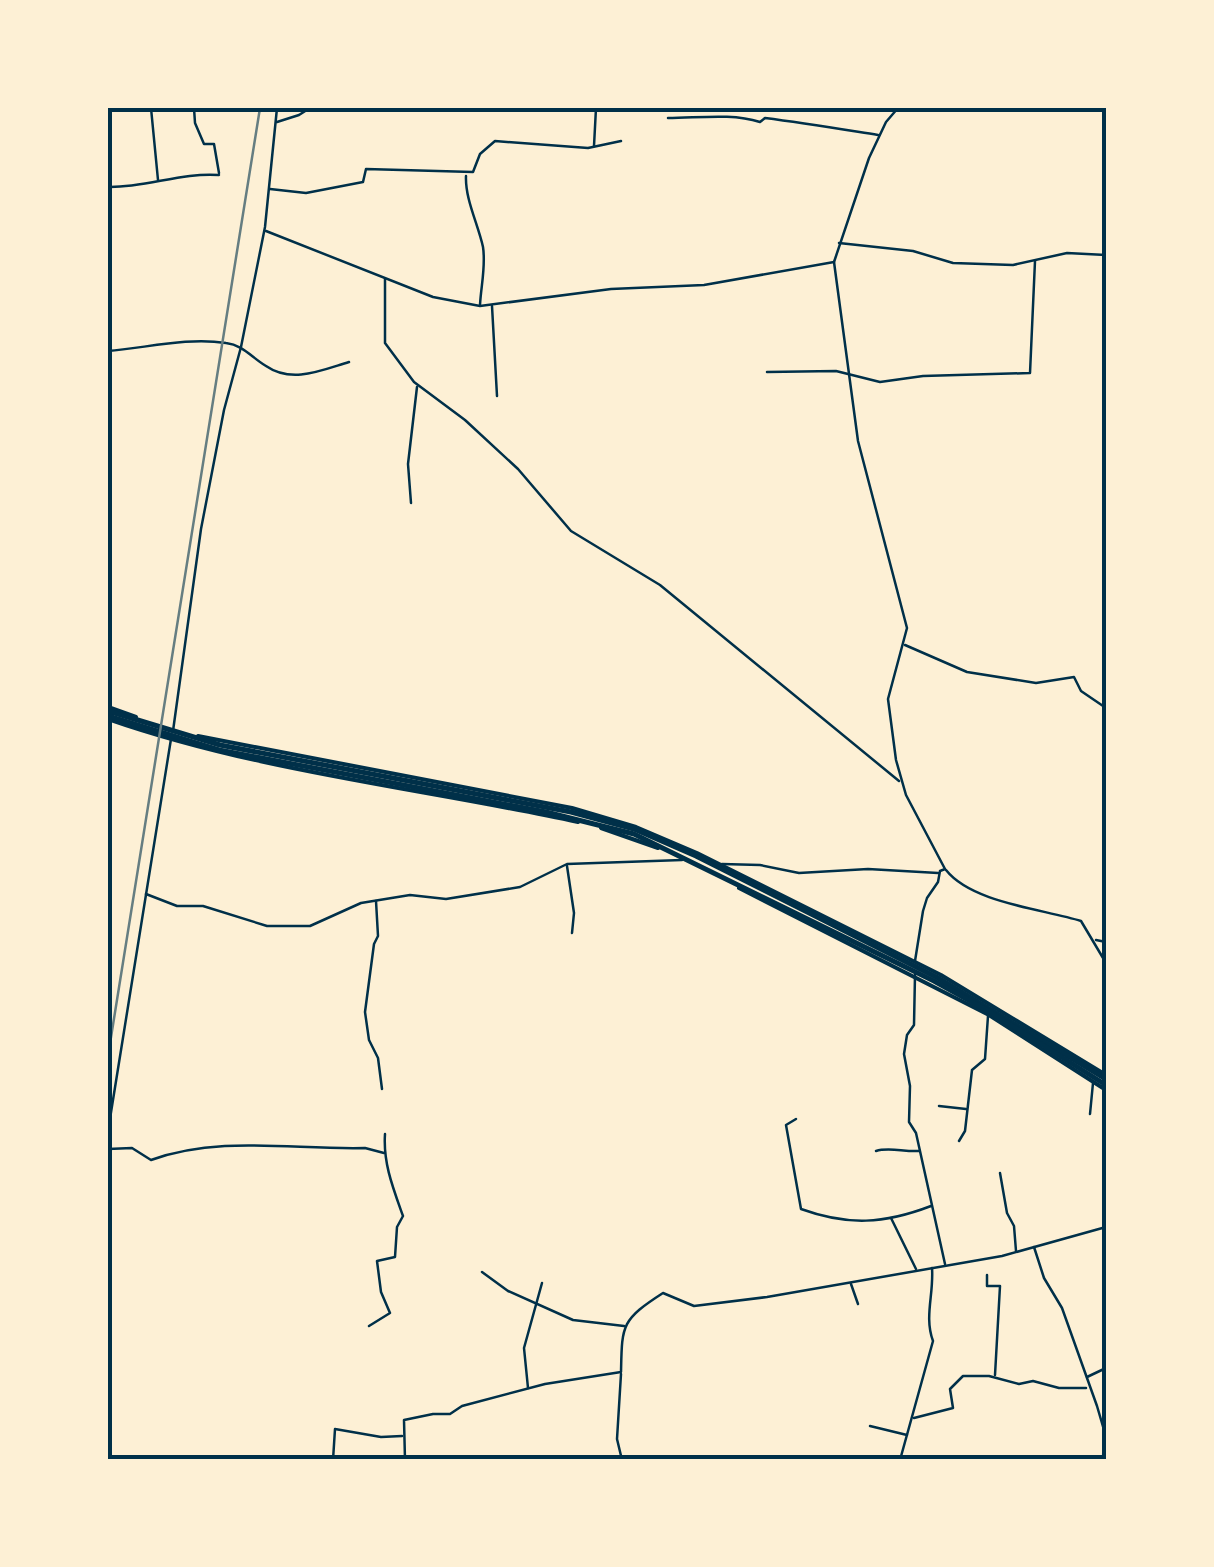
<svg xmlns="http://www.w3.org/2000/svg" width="1214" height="1567" viewBox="0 0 1214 1567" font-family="'Titillium Web',sans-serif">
  <rect width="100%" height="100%" fill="#fdf0d5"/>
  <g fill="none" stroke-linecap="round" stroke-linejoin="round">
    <!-- minor -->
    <g stroke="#003049" stroke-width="2.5">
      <polyline points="151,108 158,180"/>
      <polyline points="194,108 195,123 204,144 214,144 219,173"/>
      <path d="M 668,118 C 699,118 731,113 760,122 L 765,118 C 804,123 840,129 878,135"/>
      <polyline points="277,122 299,115 310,108"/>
      <polyline points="594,146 596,108"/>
      <path d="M 466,176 C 465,199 478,224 483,247 C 486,266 481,286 480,305"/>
      <path d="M 108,187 C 145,188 182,172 219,175"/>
      <polyline points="270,189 306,193 363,182 366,169 473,172 480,154 495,141 588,148 621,141"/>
      <polyline points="839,243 913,251 953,263 1013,265 1067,253 1106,255"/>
      <polyline points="492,306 497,396"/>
      <path d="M 108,351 C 146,348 187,337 226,343 C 243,345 251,357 266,366 C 292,384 322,370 349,362"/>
      <polyline points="767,372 836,371 880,382 923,376 1030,373 1035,261"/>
      <polyline points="411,503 408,464 417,387"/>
      <polyline points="905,645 967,672 1036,683 1074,677 1081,691 1106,708"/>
      <polyline points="722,864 760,865 799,873 868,869 938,873"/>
      <polyline points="567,866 574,913 572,933"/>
      <path d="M 946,870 C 972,903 1043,909 1081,921 L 1106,963"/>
      <polyline points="376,901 378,936 374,944 365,1012 369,1040 378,1058 382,1089"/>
      <polyline points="1096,940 1106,942"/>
      <polyline points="915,975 914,1025 907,1035 904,1054 910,1086 909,1122 916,1133 945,1264"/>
      <polyline points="939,1106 966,1109"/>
      <polyline points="1090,1114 1093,1083"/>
      <path d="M 796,1119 L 786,1125 L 801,1209 C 848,1226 884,1224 931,1206"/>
      <polyline points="959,1141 965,1131 972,1070 985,1059 988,1016"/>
      <path d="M 108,1149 L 132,1148 L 151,1160 C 220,1135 293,1150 365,1148 L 384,1153"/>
      <path d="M 876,1151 C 889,1147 904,1152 919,1151"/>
      <polyline points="1000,1173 1007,1213 1014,1226 1016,1251"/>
      <polyline points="891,1218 916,1269"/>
      <polyline points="1034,1247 1044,1278 1062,1308 1097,1406 1104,1430 1103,1460"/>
      <polyline points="482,1272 508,1291 573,1320 624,1326"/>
      <polyline points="987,1275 987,1286 1000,1286 995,1375"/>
      <polyline points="851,1284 858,1304"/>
      <path d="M 369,1326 L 390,1313 L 381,1292 L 377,1261 L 395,1257 L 397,1227 L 403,1216 C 393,1188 383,1163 385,1134"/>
      <polyline points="621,1374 617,1439 622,1460"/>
      <polyline points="1087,1377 1106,1368"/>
      <polyline points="528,1388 524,1348 542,1283"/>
      <polyline points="914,1418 953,1408 950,1389 963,1376 989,1376 1019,1384 1033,1381 1059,1388 1086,1388"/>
      <polyline points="870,1426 907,1435"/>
      <path d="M 900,1460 L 933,1341 C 924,1317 934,1294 932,1268"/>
    </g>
    <!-- tertiary -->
    <g stroke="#003049" stroke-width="2.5">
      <polyline points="898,108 886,122 869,158 834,262 858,441 907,628 888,699 896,760 906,795 945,869 940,871 938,882 927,898 923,911 915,961"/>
      <polyline points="266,231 433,297 480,306 611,289 704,285 834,262"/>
      <polyline points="385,279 385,343 414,382 465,420 518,469 571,531 660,585 899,781"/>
      <polyline points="173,731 201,529 224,410 241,347 265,227 277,108"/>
      <polyline points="146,894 177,906 203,906 267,926 310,926 361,903 410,895 446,899 520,887 567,864 682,860"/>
      <polyline points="108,1131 171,739"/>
      <polyline points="333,1460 335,1429 381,1437 402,1436"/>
      <path d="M 405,1460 L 404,1420 L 433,1414 L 450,1414 L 462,1406 L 545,1384 L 621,1372 C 622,1325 621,1320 663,1293 L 694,1306 L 767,1297 L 1002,1256 L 1106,1227"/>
    </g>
    <!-- secondary -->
    <g stroke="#003049" stroke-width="4">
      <polyline points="108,707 136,717"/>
      <path d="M 108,719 C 260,772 421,788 578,822"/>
      <polyline points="198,736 572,808 636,827 697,853 941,975 1106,1075"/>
      <polyline points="601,828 658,848"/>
      <polyline points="739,888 989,1015 1106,1090"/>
    </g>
    <!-- trunk -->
    <g stroke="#003049" stroke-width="5">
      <polyline points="108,711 220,745 571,812 634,829 696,856 938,978 1106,1079"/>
      <polyline points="108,716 219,750 546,812 634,834 934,981 990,1012 1106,1085"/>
    </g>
    <!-- rail -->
    <polyline stroke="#657d81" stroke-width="2.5" points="108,1056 260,108"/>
  </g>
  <!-- border -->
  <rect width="1214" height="1567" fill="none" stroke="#fdf0d5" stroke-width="220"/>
  <rect x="110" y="110" width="994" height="1347" fill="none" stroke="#003049" stroke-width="4"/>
</svg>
